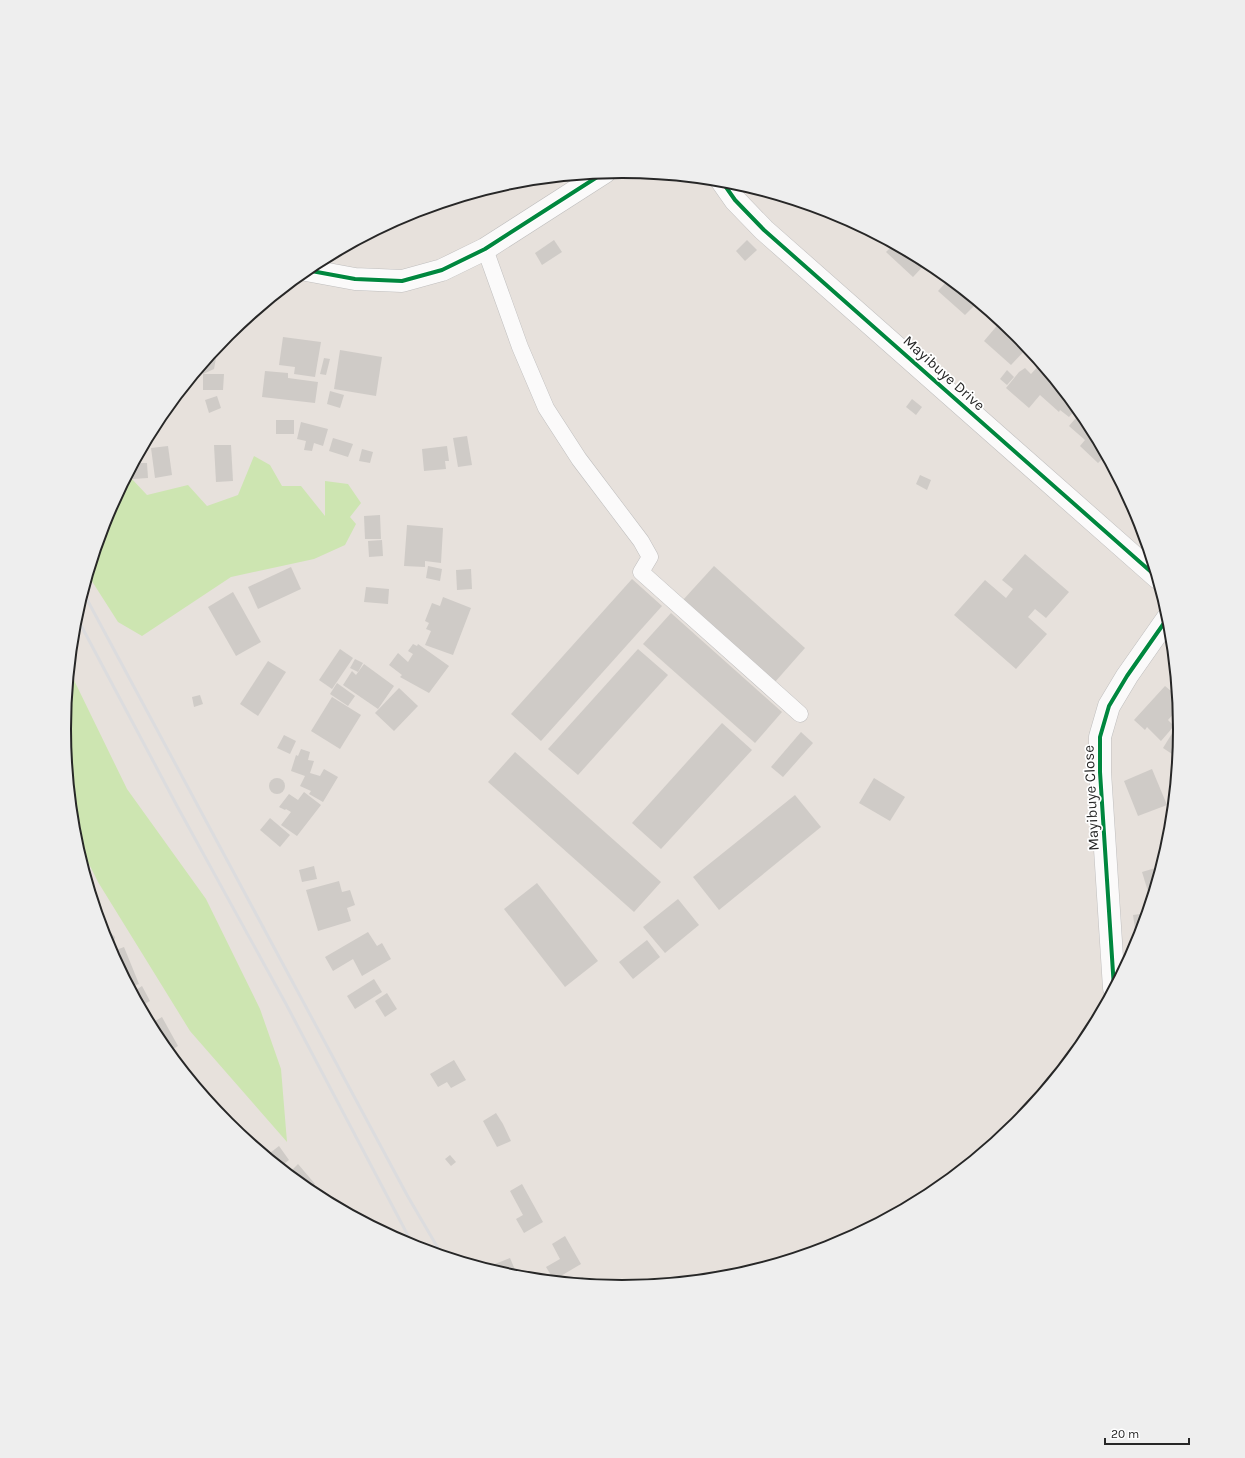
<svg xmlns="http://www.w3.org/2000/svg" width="1245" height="1458" viewBox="0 0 1245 1458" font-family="Karla,sans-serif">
  <rect width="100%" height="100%" fill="#e7e1dc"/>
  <!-- green -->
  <g fill="#cde5b1">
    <polygon points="254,456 270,465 282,486 301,486 325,516 325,481 348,484 361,503 350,517 356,524 345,545 314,559 231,577 142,636 118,622 88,575 107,515 126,479 131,478 147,495 188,485 207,506 238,495"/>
    <polygon points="70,672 127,789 206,899 260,1009 281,1069 287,1142 190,1031 98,882 74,834 64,729"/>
  </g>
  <!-- building -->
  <g fill="#cfcbc7">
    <polygon points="851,221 866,229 863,233"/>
    <polygon points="554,240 562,252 542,265 535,253"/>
    <polygon points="747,240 757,250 745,261 736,251"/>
    <polygon points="894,244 927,262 913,277 886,252"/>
    <polygon points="950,278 978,302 965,315 938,291"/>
    <polygon points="1001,321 1018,334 1028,347 1011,365 984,341"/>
    <polygon points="283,337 321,342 315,377 294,374 295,367 279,365"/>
    <polygon points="340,350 382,357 376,396 334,389"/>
    <polygon points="211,354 216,358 214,369 203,374 198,370"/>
    <polygon points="324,358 330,359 326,375 320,374"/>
    <polygon points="1041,363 1078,407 1069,417 1060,410 1059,412 1040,395 1029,408 1006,388 1019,372 1025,368 1031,374"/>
    <polygon points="1007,370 1014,377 1007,385 1000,379"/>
    <polygon points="265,371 288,373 288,378 318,382 315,403 262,397"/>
    <polygon points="203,374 224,374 223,390 203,390"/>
    <polygon points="330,391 344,395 340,408 327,404"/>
    <polygon points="217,396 221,408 209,413 205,400"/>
    <polygon points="912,399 922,407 916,415 906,407"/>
    <polygon points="1081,412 1087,419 1111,465 1103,458 1098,463 1080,446 1085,440 1069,426"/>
    <rect x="276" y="420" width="18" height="14"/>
    <polygon points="301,422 328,429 323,446 314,443 312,451 304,450 306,441 297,439"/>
    <polygon points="467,436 472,465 458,467 453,438"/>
    <polygon points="333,438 353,444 348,457 329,451"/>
    <polygon points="214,445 231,445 233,481 216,482"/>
    <polygon points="168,446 172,475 155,478 151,448"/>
    <polygon points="447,446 449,461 445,461 446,469 424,471 422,449"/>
    <polygon points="362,449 373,452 370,463 359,461"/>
    <polygon points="134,463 147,463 148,478 133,479 132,467"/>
    <polygon points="920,475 931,480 927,490 916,484"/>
    <polygon points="380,515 381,539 365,539 364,516"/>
    <polygon points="407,525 443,528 441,563 425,561 425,567 404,566"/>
    <polygon points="382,540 383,556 369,557 368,541"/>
    <polygon points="1025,554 1069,592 1046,618 1035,609 1028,617 1047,634 1016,669 954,615 985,580 1006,598 1013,589 1002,580"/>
    <polygon points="428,566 442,569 440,581 426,578"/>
    <polygon points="714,566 805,648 775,682 683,600"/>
    <polygon points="291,567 301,589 258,609 248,587"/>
    <polygon points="471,569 472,589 457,590 456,570"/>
    <polygon points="632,579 662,606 541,741 511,714"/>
    <polygon points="366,587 389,589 388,604 364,602"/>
    <polygon points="233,592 261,642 236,656 208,607"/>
    <polygon points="443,597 471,608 453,655 425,645 431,631 426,629 429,623 425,621 432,603 440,606"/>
    <polygon points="671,613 782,712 755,743 643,644"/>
    <polygon points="413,644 417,646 418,644 449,666 429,693 400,677 402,675 389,665 398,653 408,662 413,654 408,651"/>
    <polygon points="340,649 353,658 332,689 319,680"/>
    <polygon points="638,649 668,675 578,775 548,749"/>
    <polygon points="355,659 363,663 358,672 350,668"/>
    <polygon points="268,661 286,672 258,716 240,704"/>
    <polygon points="364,664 394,686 378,709 343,685 352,671 356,675"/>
    <polygon points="337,683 355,696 348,706 330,694"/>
    <polygon points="1165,686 1178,697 1179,708 1168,720 1174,726 1161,741 1147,727 1145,730 1134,720"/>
    <polygon points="399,688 418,706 394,731 375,713"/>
    <polygon points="200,695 203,704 194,707 192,697"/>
    <polygon points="332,697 361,715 340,749 311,731"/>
    <polygon points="722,723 752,750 661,849 632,823"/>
    <polygon points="1176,727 1181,729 1178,758 1163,748"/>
    <polygon points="801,732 813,743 783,777 771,767"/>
    <polygon points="284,735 296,741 290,754 277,748"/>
    <polygon points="301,749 310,752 308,760 314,761 310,773 320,776 324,769 338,777 323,802 309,794 311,791 300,786 305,776 291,771 296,755 298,756"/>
    <polygon points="515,752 661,882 634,912 488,782"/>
    <polygon points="1152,769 1167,805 1138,816 1124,781"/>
    <polygon points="874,778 905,797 890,821 859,803"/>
    <circle cx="277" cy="786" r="8"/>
    <polygon points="304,792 321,805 297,836 281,825 291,812 286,809 285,810 279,807 289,794 298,800"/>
    <polygon points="795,795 821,827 719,910 693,877"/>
    <polygon points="270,818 290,835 280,847 260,830"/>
    <polygon points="314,866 317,879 302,882 299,870"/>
    <polygon points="1162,866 1152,897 1150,898 1142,872"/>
    <polygon points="339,881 342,892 350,890 355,905 347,908 351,921 318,931 306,890"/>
    <polygon points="537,883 598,961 565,987 504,909"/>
    <polygon points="678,899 699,925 665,953 643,927"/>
    <polygon points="1148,913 1143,927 1135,929 1133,915"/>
    <polygon points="103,932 111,933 115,937 114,945 110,949"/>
    <polygon points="368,932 377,946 382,943 391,959 362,976 353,959 333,971 325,957"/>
    <polygon points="647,940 660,957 633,979 619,962"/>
    <polygon points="124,947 139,984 130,987 111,952"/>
    <polygon points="374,979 382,992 355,1009 347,996"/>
    <polygon points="142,986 150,1001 141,1006 133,992"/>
    <polygon points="387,993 397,1009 385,1017 375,1001"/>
    <polygon points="162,1017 178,1046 168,1052 158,1039 150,1024"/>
    <polygon points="454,1060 466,1080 451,1088 447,1082 438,1087 430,1074"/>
    <polygon points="496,1113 503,1124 511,1141 497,1147 483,1121"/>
    <polygon points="279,1146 289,1160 280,1167 266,1156"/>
    <polygon points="450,1155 456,1162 451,1166 445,1159"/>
    <polygon points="298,1164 315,1184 308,1190 286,1172 288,1171 289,1173"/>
    <polygon points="522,1184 543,1222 524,1233 516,1219 523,1215 510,1191"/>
    <polygon points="565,1236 581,1264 554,1280 546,1267 560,1259 552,1244"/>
    <polygon points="510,1258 518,1277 499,1272 495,1264"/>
    <polygon points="583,1277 585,1284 570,1282"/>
  </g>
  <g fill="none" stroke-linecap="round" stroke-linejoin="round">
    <!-- lane casing -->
    <g stroke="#bfbebe" stroke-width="17">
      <polyline id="lane" points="485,249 520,347 546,408 579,459 641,541 650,557 641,572 800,714"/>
    </g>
    <!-- street casing -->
    <g stroke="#bfbebe" stroke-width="23">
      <g id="street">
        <polyline points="306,270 355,279 402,281 442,270 485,249 605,172"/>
        <polyline points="1114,988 1100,772 1100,737 1109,706 1127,676 1169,616"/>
      </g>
    </g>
    <!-- secondary casing -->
    <g stroke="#bfbebe" stroke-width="23">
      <polyline id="secondary" points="721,180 735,200 764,230 1158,578"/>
    </g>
    <!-- lane -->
    <use href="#lane" stroke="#fbfafa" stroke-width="16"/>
    <!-- street -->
    <use href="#street" stroke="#fbfafa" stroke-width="22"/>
    <!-- secondary -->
    <use href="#secondary" stroke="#fbfafa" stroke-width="22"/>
    <!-- rail -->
    <g stroke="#dcdcde" stroke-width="3">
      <polyline points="83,592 407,1195 442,1255"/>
      <polyline points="76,616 177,806 286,1004 414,1247"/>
    </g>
    <!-- cycleway casing -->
    <g stroke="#fff" stroke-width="6">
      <g id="cycleway">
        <polyline points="721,180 735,200 764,230 1158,578"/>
        <polyline points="306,270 355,279 402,281 442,270 485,249 605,172"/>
        <polyline points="1114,988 1100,772 1100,737 1109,706 1127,676 1169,616"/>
      </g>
    </g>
    <!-- cycleway -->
    <use href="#cycleway" stroke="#00873e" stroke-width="4"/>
  </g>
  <g text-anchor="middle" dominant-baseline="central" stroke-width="3.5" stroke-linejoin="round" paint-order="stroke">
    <!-- street labels -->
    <g font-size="15" fill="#272727" stroke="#fff">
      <text transform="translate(944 373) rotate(42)">Mayibuye Drive</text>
      <text transform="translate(1091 798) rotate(-93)">Mayibuye Close</text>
    </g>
  </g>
  <!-- crop -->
  <path d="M0 0H1245V1458H0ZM71 729a551 551 0 1 1 1102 0a551 551 0 1 1-1102 0Z" fill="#eee" fill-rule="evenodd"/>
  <path fill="none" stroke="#272727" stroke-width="2" d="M71 729a551 551 0 1 1 1102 0a551 551 0 1 1-1102 0Z"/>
  <!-- scale -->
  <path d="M1105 1438v6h84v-6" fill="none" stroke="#272727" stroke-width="2"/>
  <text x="1111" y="1438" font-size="12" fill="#272727" stroke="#ffffff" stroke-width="3" paint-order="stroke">20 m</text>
</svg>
